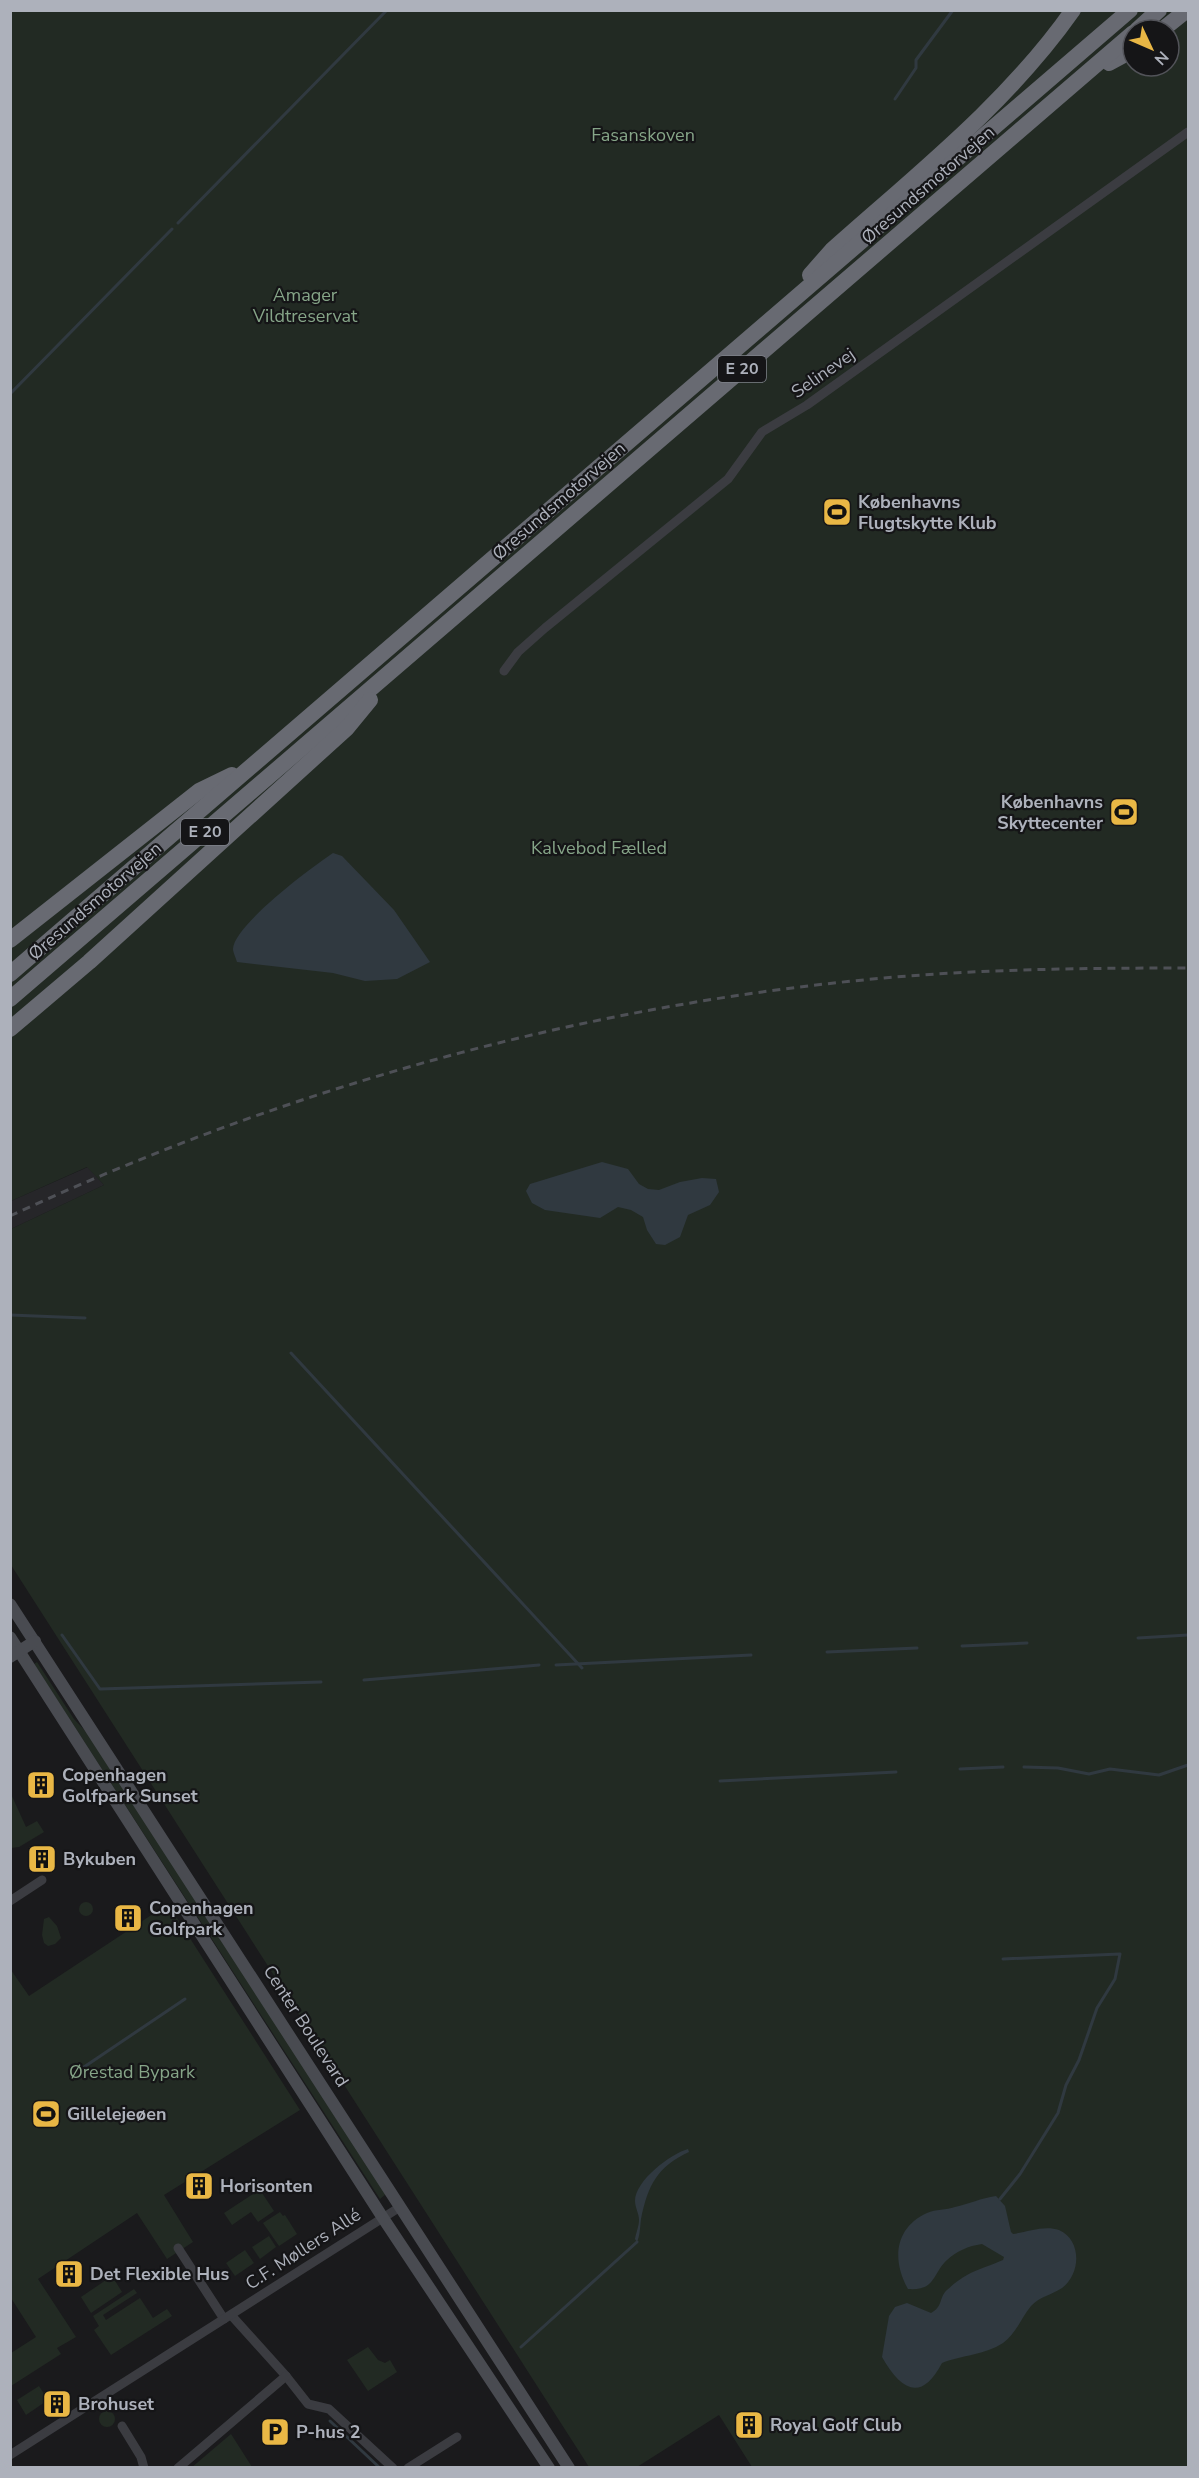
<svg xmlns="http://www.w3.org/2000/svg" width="1199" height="2478" viewBox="0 0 1199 2478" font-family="'Nunito Sans',sans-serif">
  <rect width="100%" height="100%" fill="#1a1a1c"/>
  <!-- built -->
  <polygon fill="#262629" points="88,1167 104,1185 11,1229 11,1201"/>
  <!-- green -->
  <g fill="#222a23" fill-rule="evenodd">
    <path d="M 11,11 L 1188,11 L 1188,2467 L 752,2467 L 719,2415 L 637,2467 L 589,2467 L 11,1565 L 11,1229 L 104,1185 L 87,1167 L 11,1201 ZM 1133,30 L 1169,30 L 1169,66 L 1133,66 Z"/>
    <polygon points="37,1662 74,1719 90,1736 386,2194 380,2199 34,1664"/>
    <polygon points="11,1794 26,1827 37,1821 44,1832 19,1847 11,1848"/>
    <circle cx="86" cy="1909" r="7"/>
    <polygon points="168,1904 300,2110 164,2195 193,2242 167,2259 137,2213 38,2279 76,2337 57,2348 61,2354 11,2386 11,2353 36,2337 11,2298 11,1970 29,1996"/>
    <polygon points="49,1917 57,1926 61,1938 55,1944 48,1946 44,1943 42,1935 44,1919"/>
    <polygon points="257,2179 262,2188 260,2190 274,2211 258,2222 251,2212 232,2225 224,2213 253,2194 248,2185"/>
    <polygon points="280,2212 283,2216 285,2215 297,2234 279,2246 263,2223"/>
    <polygon points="269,2236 276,2247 260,2259 252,2247"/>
    <polygon points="245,2250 254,2263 235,2276 226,2263"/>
    <polygon points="112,2276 122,2292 91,2313 81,2297"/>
    <polygon points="134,2289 137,2293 103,2315 106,2320 140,2298 153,2318 167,2309 172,2316 111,2355 94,2330 99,2326 93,2316"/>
    <polygon points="368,2347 378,2360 385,2363 390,2360 397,2372 368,2391 347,2360"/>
    <polygon points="39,2386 48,2400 26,2415 17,2400"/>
    <circle cx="107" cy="2419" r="8"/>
    <polygon points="231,2434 252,2467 191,2468"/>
  </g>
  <!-- water -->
  <g fill="#303940">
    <path d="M 333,853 L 342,856 L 394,910 L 430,962 L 397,979 L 365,981 L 333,973 L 237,962 C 236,958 233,952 233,949 C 234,925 312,867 333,853 Z"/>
    <polygon points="602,1162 628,1169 639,1184 648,1189 659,1190 680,1182 702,1178 716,1179 719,1192 710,1205 688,1215 680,1237 665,1245 656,1244 647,1230 643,1217 631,1210 618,1207 600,1218 545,1210 532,1203 526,1191 530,1184"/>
    <path d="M 688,2149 L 689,2152 C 657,2167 648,2185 641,2219 C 640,2227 640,2236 637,2242 L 635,2239 C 636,2233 639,2226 639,2220 C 639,2214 635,2207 635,2201 C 635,2181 670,2154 688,2149 Z"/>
    <path d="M 996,2196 L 1005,2206 L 1011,2232 L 1013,2234 C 1028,2232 1044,2225 1059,2230 C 1082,2240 1081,2274 1062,2288 C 1052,2295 1040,2296 1031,2306 C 1021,2318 1016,2334 1003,2343 C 985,2355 962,2355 942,2363 C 921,2403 901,2390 882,2357 L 889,2316 L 895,2307 L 907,2303 L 931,2313 C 943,2307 939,2297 947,2290 C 969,2270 978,2271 1003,2260 L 1004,2257 L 982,2244 C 968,2246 957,2251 947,2260 C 932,2274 936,2291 908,2289 C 892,2261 894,2228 927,2213 C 936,2209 946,2210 955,2207 C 969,2204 981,2198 996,2196 Z"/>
  </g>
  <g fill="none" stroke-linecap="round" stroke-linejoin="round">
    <!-- stream -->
    <g stroke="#303940" stroke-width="3">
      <polyline points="895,99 916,68 916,60 953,10"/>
      <polyline points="178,223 387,10"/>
      <polyline points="10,394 172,229"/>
      <polyline points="10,1315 85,1318"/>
      <polyline points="291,1353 582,1668"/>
      <polyline points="62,1635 100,1689 321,1682"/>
      <polyline points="1138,1638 1188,1635"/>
      <polyline points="962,1646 1027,1643"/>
      <polyline points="827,1652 917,1648"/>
      <polyline points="556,1665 751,1655"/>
      <polyline points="364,1680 539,1665"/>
      <polyline points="1024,1767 1058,1768 1089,1774 1110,1769 1159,1775 1188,1765"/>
      <polyline points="960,1769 1003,1767"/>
      <polyline points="720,1781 896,1772"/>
      <polyline points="84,2067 185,1999"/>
      <polyline points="1000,2199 1020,2174 1058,2113 1066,2085 1079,2060 1097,2008 1115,1979 1120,1954 1003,1959"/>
      <polyline points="521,2347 637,2242"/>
      <polyline points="330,2421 380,2468"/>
    </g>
    <!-- street -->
    <g stroke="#3b3c41" stroke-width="9">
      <polyline points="504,671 518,652 545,628 728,479 762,432 807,405 1188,132"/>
      <polyline points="10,1901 42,1880"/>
      <polyline points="178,2248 224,2319"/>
      <polyline points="231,2315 286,2376 308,2404 329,2409 393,2468"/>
      <polyline points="122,2426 141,2457 144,2468"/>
      <polyline points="10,2455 400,2207"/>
      <polyline points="178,2468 286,2376"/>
      <polyline points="408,2468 457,2437"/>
    </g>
    <!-- secondary -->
    <g stroke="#494b51" stroke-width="12">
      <polyline points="10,1604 569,2468"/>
      <polyline points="10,1637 383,2218 549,2468"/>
      <polyline points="10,1657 35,1641"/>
    </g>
    <!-- highway -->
    <g stroke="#686a72" stroke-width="16">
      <polyline points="1137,30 1159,10"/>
      <polyline points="1162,30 1187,10"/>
      <polyline points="1109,63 1133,50"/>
      <path d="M 810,275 L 832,250 C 916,175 1007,104 1073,10"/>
      <polyline points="10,940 199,791 232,775"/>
      <polyline points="10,974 1130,10"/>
      <polyline points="10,999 1133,33"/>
      <polyline points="10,1029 89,962 347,728 370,700"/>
    </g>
    <!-- rail -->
    <path stroke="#4e5056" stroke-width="3" stroke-dasharray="8 6" stroke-linecap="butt" d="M 10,1216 C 286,1088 581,1005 884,978 C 985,969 1087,968 1188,968"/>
  </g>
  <!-- icons -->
  <defs>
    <g id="stadium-square" transform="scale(1.5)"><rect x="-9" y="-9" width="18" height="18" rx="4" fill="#e9b745" stroke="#151517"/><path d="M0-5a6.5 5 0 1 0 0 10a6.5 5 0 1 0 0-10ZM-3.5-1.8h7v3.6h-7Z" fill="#111"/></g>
    <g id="building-square" transform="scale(1.5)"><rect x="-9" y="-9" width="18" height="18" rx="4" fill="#e9b745" stroke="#151517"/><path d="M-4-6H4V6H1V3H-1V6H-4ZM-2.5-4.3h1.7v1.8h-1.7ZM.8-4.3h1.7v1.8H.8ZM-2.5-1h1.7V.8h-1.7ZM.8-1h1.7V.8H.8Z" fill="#111"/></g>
    <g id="parking-square" transform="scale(1.5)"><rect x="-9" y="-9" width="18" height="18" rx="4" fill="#e9b745" stroke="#151517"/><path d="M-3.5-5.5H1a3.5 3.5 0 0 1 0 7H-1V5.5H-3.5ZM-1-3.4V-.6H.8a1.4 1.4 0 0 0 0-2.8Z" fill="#111"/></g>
  </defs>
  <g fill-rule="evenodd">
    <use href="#stadium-square" x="837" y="512"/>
    <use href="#stadium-square" x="1124" y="812"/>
    <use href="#building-square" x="41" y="1785"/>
    <use href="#building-square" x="42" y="1859"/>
    <use href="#building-square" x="128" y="1918"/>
    <use href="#stadium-square" x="46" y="2114"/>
    <use href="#building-square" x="199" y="2186"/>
    <use href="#building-square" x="69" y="2274"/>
    <use href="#building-square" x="57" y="2404"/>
    <use href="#building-square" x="749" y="2425"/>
    <use href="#parking-square" x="275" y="2432"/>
  </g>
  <g text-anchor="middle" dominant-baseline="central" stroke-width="4.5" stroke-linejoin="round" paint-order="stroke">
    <!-- shield labels -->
    <g fill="#151517" stroke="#7f828a" stroke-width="1.5">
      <rect x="718" y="356" width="48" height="26" rx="4.5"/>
      <rect x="181" y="819" width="48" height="26" rx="4.5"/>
    </g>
    <g font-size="16" font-weight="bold" fill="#adb1bb">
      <text x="742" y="369">E 20</text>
      <text x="205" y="832">E 20</text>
    </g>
    <!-- park labels -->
    <g font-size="18" fill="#86a588" stroke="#151517">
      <text x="643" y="135">Fasanskoven</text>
      <text x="305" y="295">Amager<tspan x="305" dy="21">Vildtreservat</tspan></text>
      <text x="599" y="848">Kalvebod Fælled</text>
      <text x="132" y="2072">Ørestad Bypark</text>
    </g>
    <!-- street labels -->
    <g font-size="18" fill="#adb1bb" stroke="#151517">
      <text transform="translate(928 185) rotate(-41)">Øresundsmotorvejen</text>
      <text transform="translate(823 373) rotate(-35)">Selinevej</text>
      <text transform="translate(559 501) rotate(-41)">Øresundsmotorvejen</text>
      <text transform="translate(95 901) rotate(-41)">Øresundsmotorvejen</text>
      <text transform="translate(306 2026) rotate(57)">Center Boulevard</text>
      <text transform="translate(303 2249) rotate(-33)">C.F. Møllers Allé</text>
    </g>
    <!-- poi labels -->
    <g font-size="18" font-weight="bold" fill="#adb1bb" stroke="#151517" text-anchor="start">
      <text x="858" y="502">Københavns<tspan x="858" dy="21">Flugtskytte Klub</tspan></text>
      <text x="1103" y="802" text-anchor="end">Københavns<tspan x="1103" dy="21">Skyttecenter</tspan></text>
      <text x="62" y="1775">Copenhagen<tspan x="62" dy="21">Golfpark Sunset</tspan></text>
      <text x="63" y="1859">Bykuben</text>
      <text x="149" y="1908">Copenhagen<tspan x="149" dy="21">Golfpark</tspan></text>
      <text x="67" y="2114">Gillelejeøen</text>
      <text x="220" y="2186">Horisonten</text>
      <text x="90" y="2274">Det Flexible Hus</text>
      <text x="78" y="2404">Brohuset</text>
      <text x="770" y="2425">Royal Golf Club</text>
      <text x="296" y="2432">P-hus 2</text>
    </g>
  </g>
  <!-- border -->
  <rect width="1199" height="2478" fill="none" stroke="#adb1bb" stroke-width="24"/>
  <!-- north arrow -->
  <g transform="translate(1151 48) rotate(134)"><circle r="28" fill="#151517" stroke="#525359" stroke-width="1.5"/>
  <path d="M0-4.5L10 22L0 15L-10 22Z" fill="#e9b745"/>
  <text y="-9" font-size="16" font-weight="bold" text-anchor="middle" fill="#adb1bb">N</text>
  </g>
</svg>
